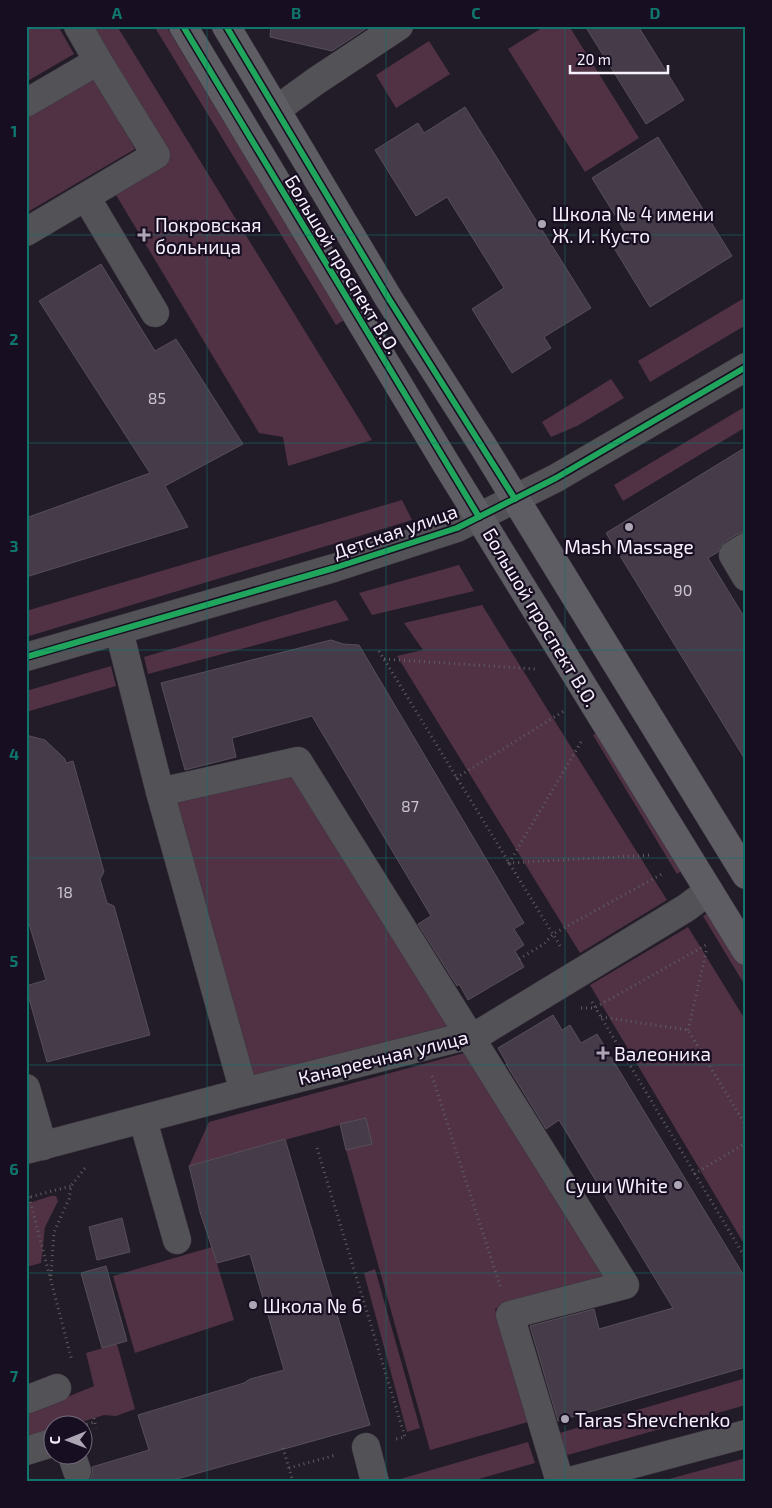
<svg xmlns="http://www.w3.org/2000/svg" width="772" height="1508" viewBox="0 0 772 1508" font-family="'Exo 2',sans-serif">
  <rect width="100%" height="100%" fill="#221c28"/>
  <!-- green -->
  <g fill="#513244">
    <polygon points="26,26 58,26 74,54 26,82"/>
    <polygon points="89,26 117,26 372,440 288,466 283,437 259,433 113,190 168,157"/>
    <polygon points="154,26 166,26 344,320 336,325"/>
    <polygon points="545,26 569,26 639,138 585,172 508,49"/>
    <polygon points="429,41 450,74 396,108 376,75"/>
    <polygon points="94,79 135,149 26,213 26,119"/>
    <polygon points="746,297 746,325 650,382 638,361"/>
    <polygon points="611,379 624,398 577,426 551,437 542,422"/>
    <polygon points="746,406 746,427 623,501 614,485"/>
    <polygon points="402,500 412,520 26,637 26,611"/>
    <polygon points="459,565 474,591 372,615 359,593"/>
    <polygon points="336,600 349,620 148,674 144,657"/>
    <polygon points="482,605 667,900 580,953 397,656 423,650 404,623"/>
    <polygon points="111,666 116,686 26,712 26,691"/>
    <polygon points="606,727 690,865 677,874 593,735"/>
    <polygon points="291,773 447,1026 245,1078 168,802"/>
    <polygon points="717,907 746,954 746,987 703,916"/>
    <polygon points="688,927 746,1021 746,1247 590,985"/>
    <polygon points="468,1052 610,1279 495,1309 528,1422 430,1450 346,1150 371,1144 366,1118 189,1166 209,1122"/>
    <polygon points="51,1196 56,1196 58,1201 45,1227 41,1263 26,1267 26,1204"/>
    <polygon points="212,1247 234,1320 135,1353 113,1276"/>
    <polygon points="375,1269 420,1428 407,1432 364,1273"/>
    <polygon points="117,1344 135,1409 116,1416 104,1415 72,1425 52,1426 52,1432 37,1437 26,1434 26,1414 94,1386 86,1353"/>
    <polygon points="746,1378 746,1405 564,1456 556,1434"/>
    <polygon points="528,1442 535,1463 468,1482 390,1482"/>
    <polygon points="746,1458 746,1482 658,1482"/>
  </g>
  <!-- building -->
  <g fill="#463b49" stroke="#564f58">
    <polygon points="271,26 370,26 332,51 270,37"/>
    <polygon points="585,26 638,26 684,100 646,124"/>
    <polygon points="465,107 591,308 544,337 551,348 512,373 472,309 504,288 447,197 416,216 375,150 418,123 424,133"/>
    <polygon points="658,137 732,256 650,307 611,243 626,233 592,178"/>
    <polygon points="101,264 155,351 176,339 243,444 165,486 188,527 26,577 26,518 150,473 39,301"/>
    <polygon points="746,447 746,531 738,534 725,542 720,547 718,552 708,558 746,620 746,761 606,533"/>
    <polygon points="331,640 343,644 359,645 524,923 514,929 524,945 515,951 524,967 468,1000 459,984 457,986 418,924 431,916 312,716 232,738 236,757 185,770 161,683"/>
    <polygon points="26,735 45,740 65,759 66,763 73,761 104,872 100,879 107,903 114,906 150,1035 47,1062 26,988 26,986 46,980 26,914"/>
    <polygon points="553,1015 562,1030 570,1025 581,1043 597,1034 746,1279 746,1367 558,1421 530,1326 594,1309 599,1329 673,1308 559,1120 546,1129 506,1064 507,1064 498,1048"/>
    <polygon points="366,1118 372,1144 346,1150 340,1124"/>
    <polygon points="285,1139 370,1425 166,1482 88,1482 92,1475 92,1467 149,1450 138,1415 244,1383 250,1379 284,1370 250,1254 217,1263 200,1212 189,1166"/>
    <polygon points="122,1218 130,1252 97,1260 89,1227"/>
    <polygon points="106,1266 127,1341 102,1348 81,1273"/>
  </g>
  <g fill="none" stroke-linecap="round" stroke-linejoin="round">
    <!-- minor casing -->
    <g stroke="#3c3641" stroke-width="29">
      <g id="minor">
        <polyline points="26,103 98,61 78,26"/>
        <polyline points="276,110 316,81 399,26"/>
        <polyline points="86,197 155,313"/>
        <polyline points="26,232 156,155 98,61"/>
        <polyline points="746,547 733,555 746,577"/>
        <polyline points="119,631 160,792 298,761 625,1285 510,1315 560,1482"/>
        <polyline points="26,657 334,568 457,528 556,478 746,367"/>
        <polyline points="160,792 244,1092"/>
        <polyline points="26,1088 43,1146"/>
        <polyline points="143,1120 177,1240"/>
        <polyline points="26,1150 244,1092 482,1032 686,908 709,891"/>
        <polyline points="26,1400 57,1388"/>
        <polyline points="366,1447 375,1482"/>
        <polyline points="26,1451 52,1443"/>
        <polyline points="72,1456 77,1471"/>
        <polyline points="566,1482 746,1434"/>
      </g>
    </g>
    <!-- major casing -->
    <g stroke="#3c3641" stroke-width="29">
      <g id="major">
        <polyline points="183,26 445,462 746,951"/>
        <polyline points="226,26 389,299 483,446 746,875"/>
      </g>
    </g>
    <!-- path -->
    <g stroke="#5e5d62" stroke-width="3" stroke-dasharray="1 4" stroke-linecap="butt">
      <polyline points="379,651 562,949"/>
      <polyline points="384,659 535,669"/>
      <polyline points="581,742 509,863 651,855"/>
      <polyline points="456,778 564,711"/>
      <polyline points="519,959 544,944 553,934 662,874"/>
      <polyline points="592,1002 746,1259"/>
      <polyline points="581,1008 594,1008 706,945"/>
      <polyline points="601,1017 688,1030 746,1126"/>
      <polyline points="688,1030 707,948"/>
      <polyline points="432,1076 500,1286"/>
      <polyline points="317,1148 405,1437 396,1439"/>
      <polyline points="694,1174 746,1143"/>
      <polyline points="29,1197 72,1361"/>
      <polyline points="26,1198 71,1186"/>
      <polyline points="51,1276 54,1232 69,1199 71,1186 85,1168"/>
      <polyline points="94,1418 96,1428"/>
      <polyline points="82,1426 94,1422"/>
      <polyline points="283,1448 293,1482"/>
      <polyline points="289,1468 336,1455"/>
    </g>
    <!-- minor -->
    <use href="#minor" stroke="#535257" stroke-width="28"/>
    <!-- major -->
    <use href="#major" stroke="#5e5d64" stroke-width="28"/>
    <!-- cycleway casing -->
    <g stroke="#180e22" stroke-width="9">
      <g id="cycleway">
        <polyline points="183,26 479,517"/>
        <polyline points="226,26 389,299 515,499"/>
        <polyline points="26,657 334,568 457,528 556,478 746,367"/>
      </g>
    </g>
    <!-- cycleway -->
    <use href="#cycleway" stroke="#20a55d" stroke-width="6"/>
  </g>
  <!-- grid -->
  <path fill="none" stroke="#0f766e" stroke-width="1" stroke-opacity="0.55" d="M 207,26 L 207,1482M 386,26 L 386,1482M 565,26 L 565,1482M 26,235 L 746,235M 26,443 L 746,443M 26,650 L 746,650M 26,858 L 746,858M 26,1065 L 746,1065M 26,1273 L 746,1273"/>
  <!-- markers -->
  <g fill="#aca6b4" stroke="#180e22" stroke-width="2">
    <circle cx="542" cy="224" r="5"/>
    <path d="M141.5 227.5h5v5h5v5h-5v5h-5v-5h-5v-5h5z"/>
    <circle cx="629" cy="527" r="5"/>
    <path d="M600.5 1045.5h5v5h5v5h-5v5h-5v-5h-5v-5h5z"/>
    <circle cx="678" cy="1185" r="5"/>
    <circle cx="253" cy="1305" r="5"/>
    <circle cx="565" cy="1419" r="5"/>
  </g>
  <g text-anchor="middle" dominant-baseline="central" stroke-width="4.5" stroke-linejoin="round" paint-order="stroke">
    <!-- number labels -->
    <g font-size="16" fill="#cbc4d2">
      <text x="157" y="397">85</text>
      <text x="683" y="589">90</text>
      <text x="410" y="805">87</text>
      <text x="65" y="891">18</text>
    </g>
    <!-- poi labels -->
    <g font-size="19" fill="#f7f1ff" stroke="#180e22" text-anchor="start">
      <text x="552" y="213">Школа № 4 имени<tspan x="552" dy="22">Ж. И. Кусто</tspan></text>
      <text x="155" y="224">Покровская<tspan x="155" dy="22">больница</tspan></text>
      <text x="629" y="546" text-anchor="middle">Mash Massage</text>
      <text x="614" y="1053">Валеоника</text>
      <text x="668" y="1185" text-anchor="end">Суши White</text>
      <text x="263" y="1305">Школа № 6</text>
      <text x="575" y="1419">Taras Shevchenko</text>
    </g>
    <!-- street labels -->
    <g font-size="19" fill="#f7f1ff" stroke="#180e22">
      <text transform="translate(343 264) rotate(59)">Большой проспект В.О.</text>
      <text transform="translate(395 531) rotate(-19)">Детская улица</text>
      <text transform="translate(541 617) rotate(59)">Большой проспект В.О.</text>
      <text transform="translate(383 1057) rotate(-14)">Канареечная улица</text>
    </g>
  </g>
  <!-- border -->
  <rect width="772" height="1508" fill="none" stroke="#180e22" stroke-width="55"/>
  <!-- north arrow -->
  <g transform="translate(68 1440) rotate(269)"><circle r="24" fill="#180e22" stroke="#71697a"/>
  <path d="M0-4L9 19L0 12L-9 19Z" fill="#aca6b4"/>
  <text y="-8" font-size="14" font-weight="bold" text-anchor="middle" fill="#f7f1ff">С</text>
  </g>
  <!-- scale -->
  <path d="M570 65v8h98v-8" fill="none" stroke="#f7f1ff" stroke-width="2.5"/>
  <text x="577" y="65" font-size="15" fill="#f7f1ff" stroke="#180e22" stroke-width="4" paint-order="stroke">20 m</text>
  <rect x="28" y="28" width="716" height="1452" fill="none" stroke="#0f766e" stroke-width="2"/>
  <g font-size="16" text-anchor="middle" font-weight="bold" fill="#0f766e">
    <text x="117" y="19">A</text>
    <text x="296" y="19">B</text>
    <text x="476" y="19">C</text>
    <text x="655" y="19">D</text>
    <text x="14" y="137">1</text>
    <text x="14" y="345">2</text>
    <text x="14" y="552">3</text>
    <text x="14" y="760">4</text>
    <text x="14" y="967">5</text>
    <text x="14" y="1175">6</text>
    <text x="14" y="1382">7</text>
  </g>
</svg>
